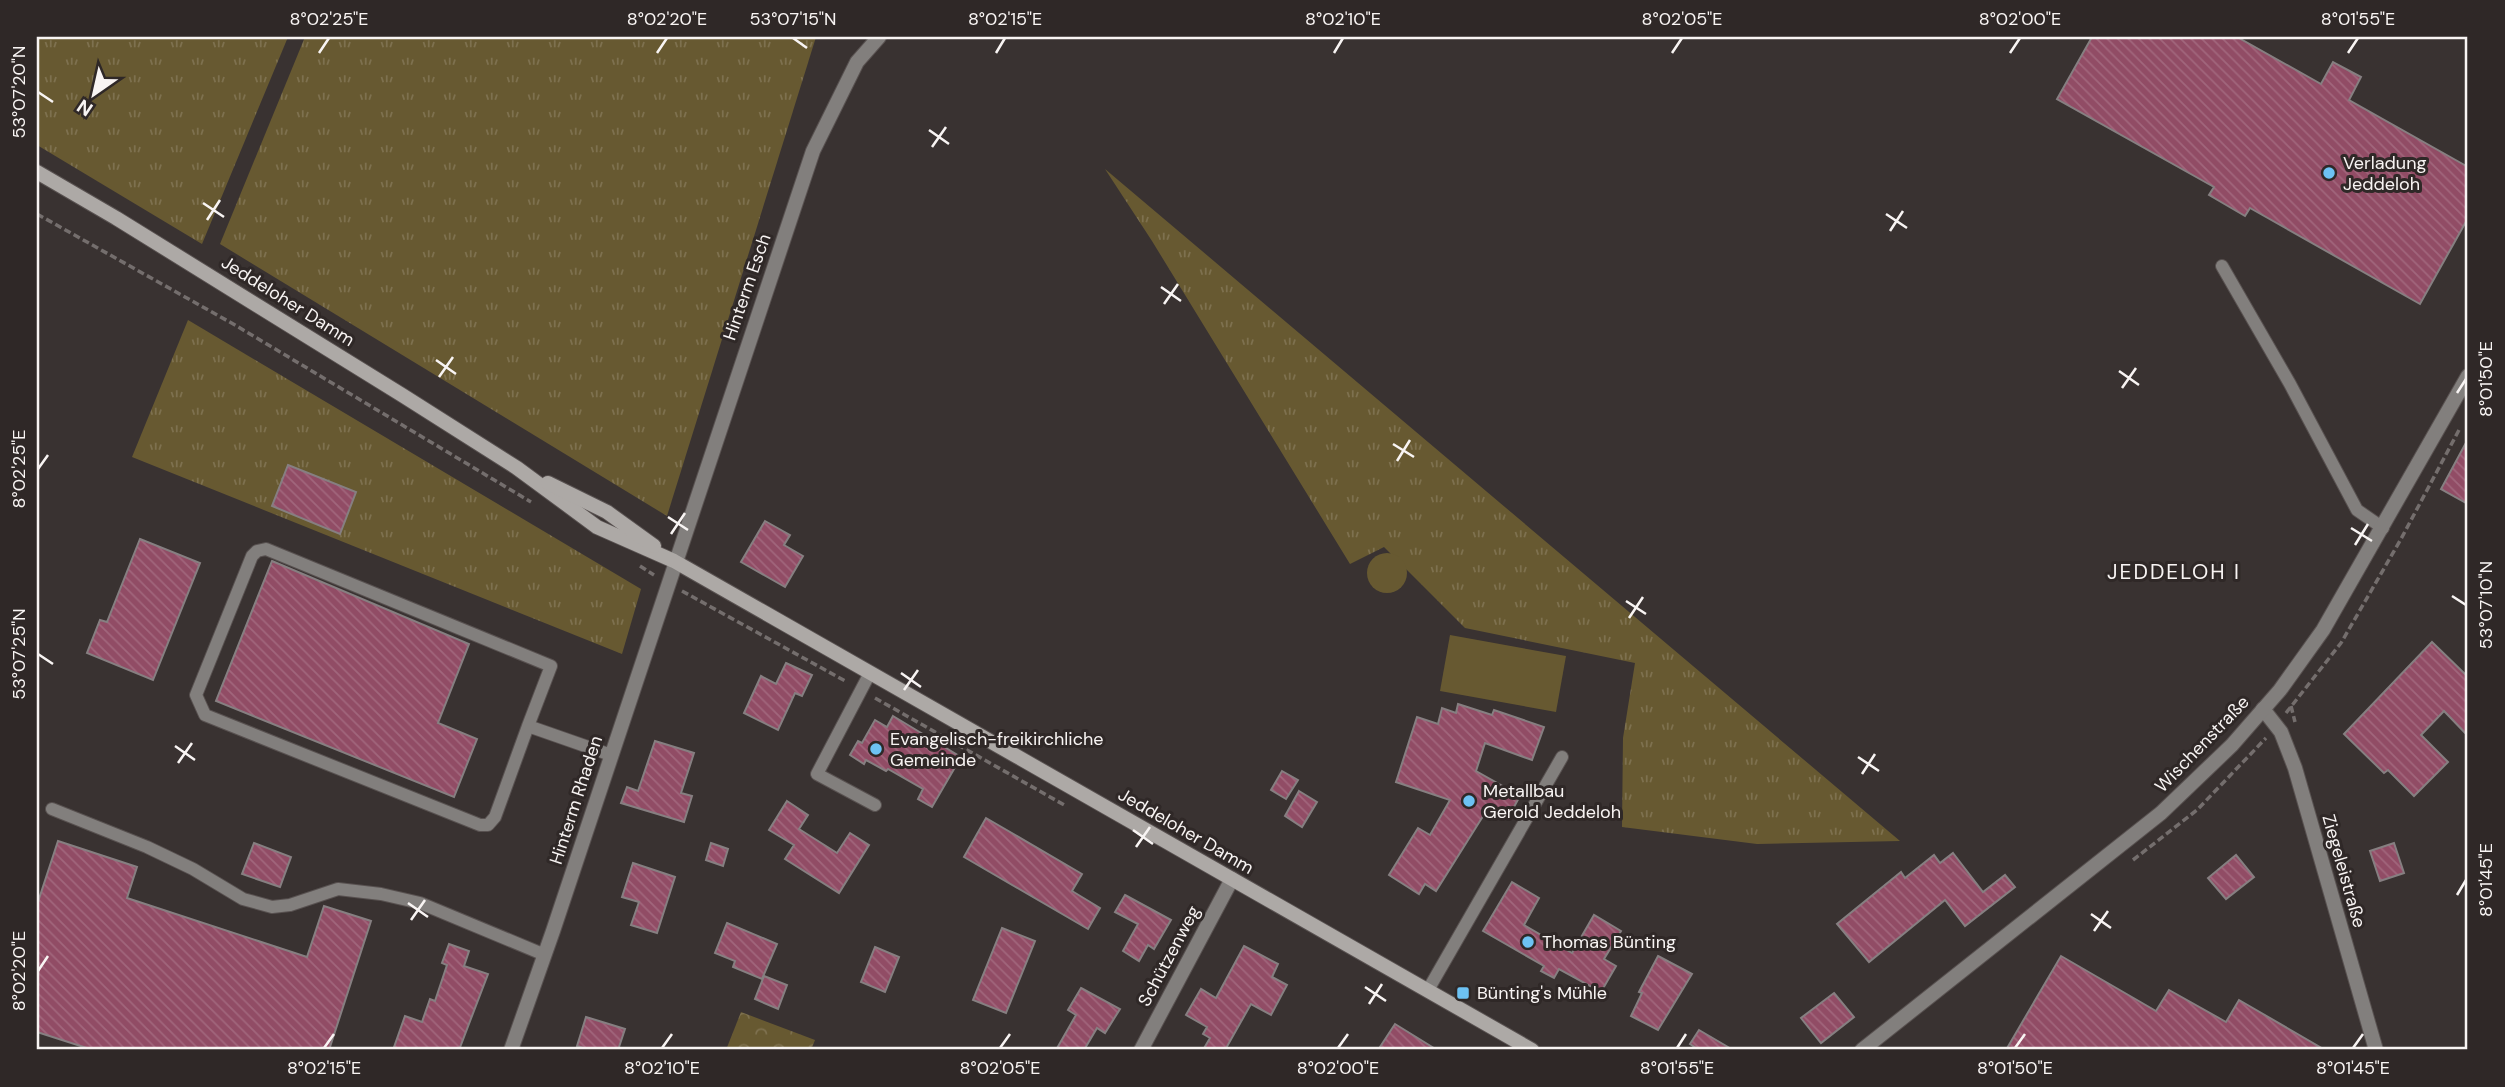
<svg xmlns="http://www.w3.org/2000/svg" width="2505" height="1087" viewBox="0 0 2505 1087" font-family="'DM Sans',sans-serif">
  <defs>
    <pattern id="grass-tufts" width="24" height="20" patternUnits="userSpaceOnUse" patternTransform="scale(1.75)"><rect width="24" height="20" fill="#675931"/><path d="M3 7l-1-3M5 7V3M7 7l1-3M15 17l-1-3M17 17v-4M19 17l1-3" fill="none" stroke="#7e714f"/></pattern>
    <pattern id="forest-crowns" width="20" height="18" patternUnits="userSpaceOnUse" patternTransform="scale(1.75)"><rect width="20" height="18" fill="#675931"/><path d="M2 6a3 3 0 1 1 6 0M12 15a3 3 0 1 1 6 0" fill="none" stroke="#7e714f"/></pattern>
    <pattern id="building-back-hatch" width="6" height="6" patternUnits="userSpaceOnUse" patternTransform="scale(1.75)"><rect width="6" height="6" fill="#914c65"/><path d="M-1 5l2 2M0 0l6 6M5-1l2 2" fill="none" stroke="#a1667c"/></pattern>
  </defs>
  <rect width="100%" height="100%" fill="#393231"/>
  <!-- grass -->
  <g fill="url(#grass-tufts)">
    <polygon points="37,37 288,37 202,244 37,145"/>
    <polygon points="305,37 816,37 667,516 220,244"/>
    <polygon points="1105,169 1900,841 1757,844 1622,827 1623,738 1635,663 1465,628 1384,547 1350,564 1152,241"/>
    <polygon points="188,320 641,589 622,654 132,457"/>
  </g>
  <!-- forest -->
  <polygon fill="url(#forest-crowns)" points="741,1012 815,1040 811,1050 726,1050"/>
  <!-- pitch -->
  <g fill="#675931">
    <circle cx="1387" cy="573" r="20"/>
    <polygon points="1450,635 1566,656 1556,712 1440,691"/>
  </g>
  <!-- building -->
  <g fill="url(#building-back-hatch)" stroke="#867f81" stroke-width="2">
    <polygon points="2092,37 2237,37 2321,84 2333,62 2361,77 2349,100 2468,167 2468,218 2420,304 2250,208 2245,216 2209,195 2214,187 2057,99"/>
    <polygon points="2468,439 2468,504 2441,489"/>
    <polygon points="288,465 356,492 340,534 272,506"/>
    <polygon points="765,521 790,535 784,545 803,556 785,587 741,562"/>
    <polygon points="140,539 200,563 153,680 87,653 100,620 107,622"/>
    <polygon points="272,561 469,644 438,723 477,739 454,797 216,701"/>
    <polygon points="2432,642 2468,677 2468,736 2444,711 2421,735 2448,762 2414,796 2388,770 2384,773 2344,734"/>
    <polygon points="786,663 812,675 802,696 795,693 778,730 744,713 761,676 776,684"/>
    <polygon points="1458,704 1492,715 1494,710 1544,727 1532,760 1485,743 1476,771 1520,796 1509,816 1490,805 1436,891 1425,884 1419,894 1389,875 1418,828 1430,835 1450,800 1396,782 1417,717 1438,724 1442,708 1456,713"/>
    <polygon points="893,716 961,757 932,807 918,799 923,789 888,769 886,771 866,760 864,764 850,755 858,741 862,743 875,720 887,727"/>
    <polygon points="655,741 694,753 681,793 692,796 684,822 621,803 627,787 638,791"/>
    <polygon points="1282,771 1298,780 1286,799 1271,790"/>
    <polygon points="1299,791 1317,802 1302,827 1285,816"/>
    <polygon points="787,801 808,815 799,829 837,853 850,833 869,845 839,893 785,859 794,845 769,830"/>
    <polygon points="986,818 1082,874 1072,891 1100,908 1088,929 964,857"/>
    <polygon points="58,841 137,867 127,898 307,957 324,906 371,921 329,1050 93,1050 37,1032 37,905"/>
    <polygon points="254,843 291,857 280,887 242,874"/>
    <polygon points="711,843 728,849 723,866 706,860"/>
    <polygon points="2394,843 2404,873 2380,881 2370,851"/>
    <polygon points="1953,853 1983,892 2005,875 2015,887 1965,926 1945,900 1869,962 1837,924 1901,872 1905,878 1934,855 1940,863"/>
    <polygon points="2236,855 2254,877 2226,899 2208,878"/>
    <polygon points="633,863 675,877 657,933 631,925 639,902 622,897"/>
    <polygon points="1512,882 1539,898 1524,925 1572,953 1594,915 1621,931 1604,959 1616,966 1601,992 1559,969 1554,978 1541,971 1544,966 1483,931"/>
    <polygon points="1125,895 1171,920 1154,949 1148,945 1139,961 1123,951 1138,924 1115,912"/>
    <polygon points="727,923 777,944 762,979 733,967 735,961 715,953"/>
    <polygon points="1002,928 1035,941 1006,1013 973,1000"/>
    <polygon points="449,944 469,951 464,966 488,974 459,1050 393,1050 405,1016 422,1022 430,999 435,1001 447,965 442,963"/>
    <polygon points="1244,946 1278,964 1272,977 1287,985 1271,1015 1251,1004 1225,1050 1203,1050 1210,1038 1203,1034 1207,1027 1186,1015 1201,989 1216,998"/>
    <polygon points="875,947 899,957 885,992 861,982"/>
    <polygon points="1658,956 1692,974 1658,1030 1631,1016 1642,993 1639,992"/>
    <polygon points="2061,956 2156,1011 2169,990 2226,1022 2239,1000 2325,1050 2006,1050"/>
    <polygon points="764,976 787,985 778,1009 755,999"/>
    <polygon points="1081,988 1120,1009 1105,1033 1097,1028 1084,1050 1056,1050 1076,1015 1068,1010"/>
    <polygon points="1834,993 1854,1017 1821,1043 1801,1018"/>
    <polygon points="586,1017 625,1029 618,1050 590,1050 577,1046"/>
    <polygon points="1395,1024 1437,1050 1378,1050"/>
    <polygon points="1699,1030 1733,1050 1699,1050 1690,1044"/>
  </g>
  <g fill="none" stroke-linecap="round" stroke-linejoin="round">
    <!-- service casing -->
    <g stroke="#585150" stroke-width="14">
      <g id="service">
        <polyline points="2222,266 2290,384 2357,510 2383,528"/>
        <polyline points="870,673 817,774 875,805"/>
        <polyline points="528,726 551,666 266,549 257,551 252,556 196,695 205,715 480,825 488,825 495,817 528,726 611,755"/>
        <polyline points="52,809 147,847 193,869 243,899 272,907 290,905 338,889 381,894 420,903 545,955"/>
        <polyline points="1428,990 1562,757"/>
      </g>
    </g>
    <!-- minor casing -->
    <g stroke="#585150" stroke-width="16">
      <g id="minor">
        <polyline points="2263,709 2281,732 2295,768 2376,1050"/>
        <polyline points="511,1050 553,931 813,151 857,62 879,37"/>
        <polyline points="1141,1050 1232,879"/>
      </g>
    </g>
    <!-- tertiary casing -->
    <g stroke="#585150" stroke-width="16">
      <polyline id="tertiary" points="1862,1050 2161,813 2232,745 2280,690 2323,630 2468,376"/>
    </g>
    <!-- secondary casing -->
    <g stroke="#585150" stroke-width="16">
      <g id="secondary">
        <polyline points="37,172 116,218 402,395 517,468 597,527 674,561 1532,1050"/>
        <polyline points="548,483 607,512 654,546"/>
      </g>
    </g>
    <!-- path -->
    <g stroke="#746e6d" stroke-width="3.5" stroke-dasharray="7 3.5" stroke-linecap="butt">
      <polyline points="37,214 235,325 531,502"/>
      <polyline points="640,566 654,575"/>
      <polyline points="682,591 847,682"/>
      <polyline points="875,698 1066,806"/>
      <polyline points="2291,706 2295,722"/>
      <polyline points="2286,713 2341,643 2401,539 2459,430"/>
      <polyline points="2133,860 2197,810 2266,738"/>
    </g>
    <!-- service -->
    <use href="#service" stroke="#827f7d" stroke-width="12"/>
    <!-- minor -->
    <use href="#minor" stroke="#827f7d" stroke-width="14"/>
    <!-- tertiary -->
    <use href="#tertiary" stroke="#827f7d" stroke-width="14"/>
    <!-- secondary -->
    <use href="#secondary" stroke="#ada9a6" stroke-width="14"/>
  </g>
  <!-- ticks -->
  <path fill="none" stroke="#f8f4f3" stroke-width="2.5" d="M 793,38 L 807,48M 319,53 L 329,38M 657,53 L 667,38M 996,53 L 1005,38M 1334,53 L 1343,38M 1672,53 L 1682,38M 2010,53 L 2020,38M 2348,53 L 2358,38M 38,92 L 53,102M 929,130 L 949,144M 932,147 L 946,127M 203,203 L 224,217M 1886,214 L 1907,228M 207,220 L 220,200M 1890,231 L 1903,211M 1161,287 L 1181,301M 1164,304 L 1178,284M 436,360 L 456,374M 2119,371 L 2139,385M 439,377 L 453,357M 2122,388 L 2136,368M 2457,393 L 2466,379M 1393,444 L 1414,457M 1397,461 L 1410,440M 38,469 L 48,455M 668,517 L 688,530M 2351,528 L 2372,541M 671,534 L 685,513M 2355,545 L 2368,524M 2452,596 L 2466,605M 1626,601 L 1646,614M 1629,618 L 1643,597M 38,654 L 53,664M 901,673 L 921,687M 904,690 L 918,670M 175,746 L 195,760M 1858,757 L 1879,771M 178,763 L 192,743M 1862,774 L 1875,754M 1133,830 L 1153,844M 1136,847 L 1150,827M 2457,895 L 2466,880M 408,903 L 428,917M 2091,914 L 2111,928M 411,920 L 425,900M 2094,931 L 2108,911M 38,971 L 48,956M 1365,987 L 1386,1001M 1369,1004 L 1382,984M 324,1048 L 334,1034M 662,1048 L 672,1034M 1000,1048 L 1010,1034M 1338,1048 L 1348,1034M 1677,1048 L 1686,1034M 2015,1048 L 2025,1034M 2353,1048 L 2363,1034"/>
  <!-- markers -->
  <g fill="#6dc2f3" stroke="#2f2827" stroke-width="2.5">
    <circle cx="2329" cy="173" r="7"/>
    <circle cx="876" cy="749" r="7"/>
    <circle cx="1469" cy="801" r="7"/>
    <circle cx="1528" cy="942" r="7"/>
    <rect x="1456" y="986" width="14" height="14" rx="3.5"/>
  </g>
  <g text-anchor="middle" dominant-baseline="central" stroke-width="6" stroke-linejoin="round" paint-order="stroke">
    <!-- poi labels -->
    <g font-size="18" fill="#f8f4f3" stroke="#2f2827" text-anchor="start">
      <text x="2343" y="163">Verladung<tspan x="2343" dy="21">Jeddeloh</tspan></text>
      <text x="890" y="739">Evangelisch-freikirchliche<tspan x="890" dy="21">Gemeinde</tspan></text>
      <text x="1483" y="791">Metallbau<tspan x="1483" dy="21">Gerold Jeddeloh</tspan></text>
      <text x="1542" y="942">Thomas Bünting</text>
      <text x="1477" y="993">Bünting's Mühle</text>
    </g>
    <!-- street labels -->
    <g font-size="18" fill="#f8f4f3" stroke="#2f2827">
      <text transform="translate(747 287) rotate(-71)">Hinterm Esch</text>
      <text transform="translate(288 301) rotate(32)">Jeddeloher Damm</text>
      <text transform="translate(2202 744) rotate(-46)">Wischenstraße</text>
      <text transform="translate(576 800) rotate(-72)">Hinterm Rhaden</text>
      <text transform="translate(1186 831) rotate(30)">Jeddeloher Damm</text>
      <text transform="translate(2344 871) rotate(74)">Ziegeleistraße</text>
      <text transform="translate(1169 956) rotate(-62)">Schützenweg</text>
    </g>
    <!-- quarter labels -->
    <g font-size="21" letter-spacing="2" fill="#f8f4f3" stroke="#2f2827">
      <text x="2174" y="572">JEDDELOH I</text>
    </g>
  </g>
  <!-- border -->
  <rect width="2505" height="1087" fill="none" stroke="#2f2827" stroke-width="77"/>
  <!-- north arrow -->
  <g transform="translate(94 94) rotate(214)" stroke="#2f2827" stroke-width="5" paint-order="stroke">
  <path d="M0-5L12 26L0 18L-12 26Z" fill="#f8f4f3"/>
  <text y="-10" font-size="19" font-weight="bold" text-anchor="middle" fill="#f8f4f3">N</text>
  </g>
  <rect x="38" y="38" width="2428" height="1010" fill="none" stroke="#f8f4f3" stroke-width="2.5"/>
  <g font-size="18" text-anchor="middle" fill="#f8f4f3">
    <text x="329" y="25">8°02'25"E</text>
    <text x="667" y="25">8°02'20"E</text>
    <text x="793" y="25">53°07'15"N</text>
    <text x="1005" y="25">8°02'15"E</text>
    <text x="1343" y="25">8°02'10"E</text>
    <text x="1682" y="25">8°02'05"E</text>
    <text x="2020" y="25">8°02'00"E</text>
    <text x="2358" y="25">8°01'55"E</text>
    <text transform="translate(19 92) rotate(-90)" y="6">53°07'20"N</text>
    <text transform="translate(2486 379) rotate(-90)" y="6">8°01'50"E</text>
    <text transform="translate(19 469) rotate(-90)" y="6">8°02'25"E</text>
    <text transform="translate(2486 605) rotate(-90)" y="6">53°07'10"N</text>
    <text transform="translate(19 654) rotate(-90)" y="6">53°07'25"N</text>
    <text transform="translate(2486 880) rotate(-90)" y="6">8°01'45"E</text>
    <text transform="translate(19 971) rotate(-90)" y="6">8°02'20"E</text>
    <text x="324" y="1074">8°02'15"E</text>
    <text x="662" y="1074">8°02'10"E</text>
    <text x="1000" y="1074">8°02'05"E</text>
    <text x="1338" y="1074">8°02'00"E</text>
    <text x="1677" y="1074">8°01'55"E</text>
    <text x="2015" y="1074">8°01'50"E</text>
    <text x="2353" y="1074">8°01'45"E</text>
  </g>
</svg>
